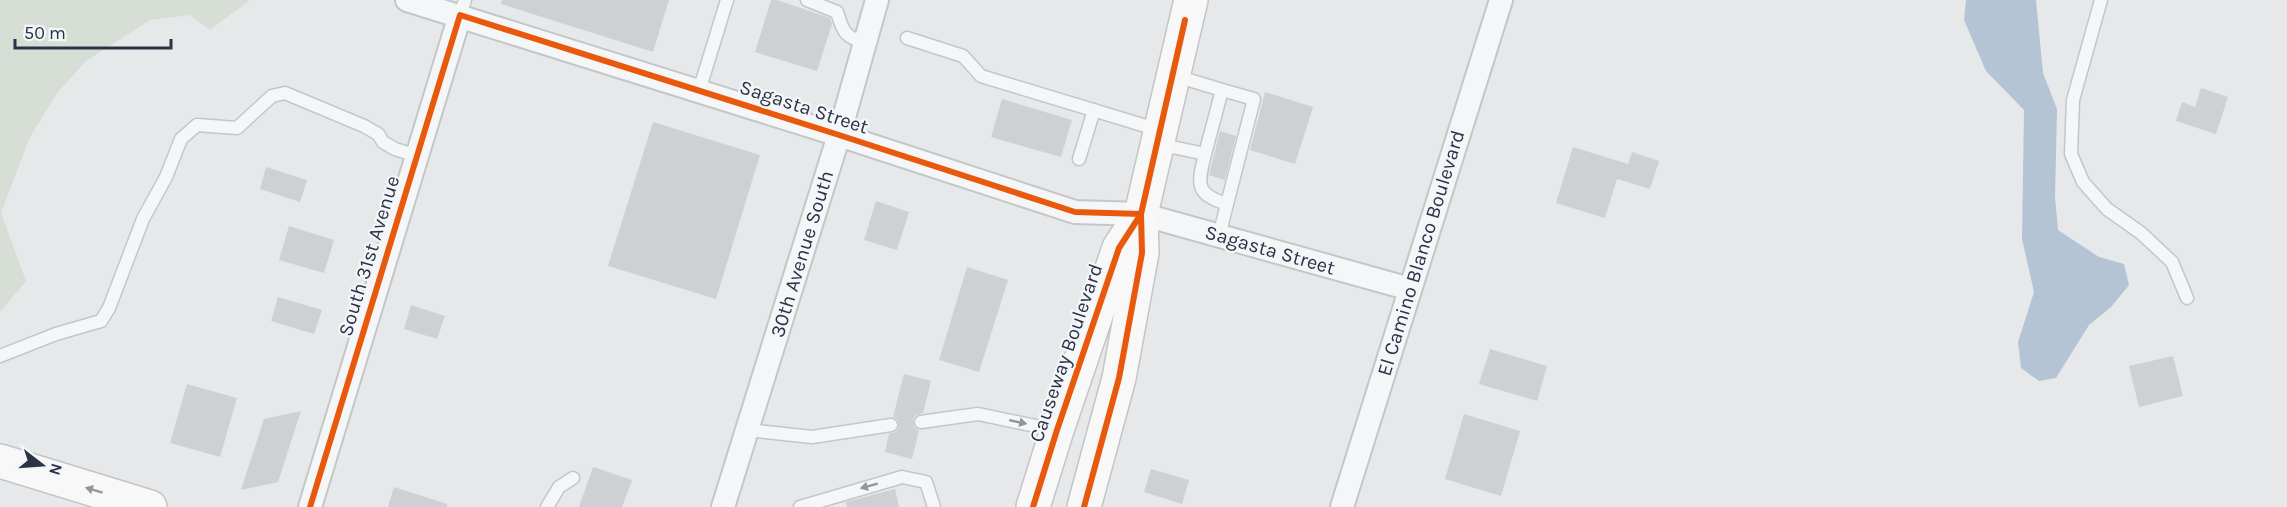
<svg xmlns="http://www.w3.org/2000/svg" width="2287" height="507" viewBox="0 0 2287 507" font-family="Karla,sans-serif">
  <rect width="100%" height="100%" fill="#e6e8ea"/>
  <!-- green -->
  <polygon fill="#d6ded6" points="0,0 250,0 210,30 190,15 150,20 86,61 57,93 29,139 1,213 26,281 0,312"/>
  <!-- water -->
  <polygon fill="#b4c4d5" points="1966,0 2036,0 2043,73 2057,109 2055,196 2058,230 2099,257 2124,264 2129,285 2111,307 2089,325 2056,378 2039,381 2021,368 2018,342 2034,292 2022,239 2024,110 1986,71 1964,20"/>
  <!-- building -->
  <g fill="#ced0d3">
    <polygon points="502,0 669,0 653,52 501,4"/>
    <polygon points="771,0 777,0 830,18 832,24 817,71 755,52"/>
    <polygon points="2201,88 2228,97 2216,134 2176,121 2182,102 2195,107"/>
    <polygon points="1265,92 1313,107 1295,164 1250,150"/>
    <polygon points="1002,99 1072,120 1061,157 991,137"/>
    <polygon points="653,122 760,155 716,299 608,266"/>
    <polygon points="1220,131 1236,136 1225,180 1209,175"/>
    <polygon points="1573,147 1628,164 1632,152 1659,161 1650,189 1617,179 1605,218 1556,203"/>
    <polygon points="266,167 307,180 300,202 260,189"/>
    <polygon points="876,201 909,212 897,250 864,240"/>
    <polygon points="289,226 334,240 324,273 279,260"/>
    <polygon points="967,267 1008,280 979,372 939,360"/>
    <polygon points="278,297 322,310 314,334 271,321"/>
    <polygon points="411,305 445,316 437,339 404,329"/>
    <polygon points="1490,349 1547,366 1537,401 1479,384"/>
    <polygon points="2173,356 2183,396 2139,407 2129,366"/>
    <polygon points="904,374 931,381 923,413 916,415 913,419 914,427 919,430 912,459 885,452 889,434 896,432 899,427 898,420 893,417"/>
    <polygon points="187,384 237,398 220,457 170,443"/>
    <polygon points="301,411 278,482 241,490 264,419"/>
    <polygon points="1464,414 1520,431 1501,496 1445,479"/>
    <polygon points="593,467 632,480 622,507 579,507"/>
    <polygon points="1151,469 1189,480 1182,504 1144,492"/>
    <polygon points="394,487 447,504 447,507 388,507"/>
    <polygon points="895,489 899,507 847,507 846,502"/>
  </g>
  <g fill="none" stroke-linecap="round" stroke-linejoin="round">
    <!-- lane casing -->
    <g stroke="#c4c6c8" stroke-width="15">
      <g id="lane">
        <path d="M 807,0 L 837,12 C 843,32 845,37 865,43"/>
        <polyline points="2101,0 2073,100 2071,154 2083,182 2107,209 2141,233 2172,262 2187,298"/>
        <polyline points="460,15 465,0"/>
        <polyline points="907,38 963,56 981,76 1159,130"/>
        <polyline points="1222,90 1254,99 1227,204"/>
        <polyline points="699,91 727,0"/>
        <polyline points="1158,144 1205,154 1222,90 1176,76"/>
        <path d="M 1205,154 C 1198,183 1194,194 1227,204 L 1219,236"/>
        <polyline points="1079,159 1094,110"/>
        <polyline points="0,356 56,334 101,321 109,308 143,219 166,177 181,139 197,125 237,128 272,96 285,93 364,126 378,134 383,142 395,149 417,156"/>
        <polyline points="921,422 978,414 1055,430"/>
        <polyline points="747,430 812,437 891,425"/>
        <polyline points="547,507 559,487 573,478"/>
        <polyline points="800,507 902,477 926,482 934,507"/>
      </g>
    </g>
    <!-- street casing -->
    <g stroke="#c4c6c8" stroke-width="26">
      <g id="street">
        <polyline points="407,0 839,135 1075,212 1141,214 1410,289"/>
        <polyline points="310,507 460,15"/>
        <polyline points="723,507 839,135 877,0"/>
        <polyline points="1342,507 1501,0"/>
      </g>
    </g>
    <!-- primary casing -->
    <g stroke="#c2c5c8" stroke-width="36">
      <g id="primary">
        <polyline points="0,461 150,507"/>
        <polyline points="1033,507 1057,430 1119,248 1141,214"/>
        <polyline points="1084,507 1119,378 1142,253 1141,214 1191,0"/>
      </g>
    </g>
    <!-- lane -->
    <use href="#lane" stroke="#f5f6f7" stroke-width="12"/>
    <!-- street -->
    <use href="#street" stroke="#f5f6f7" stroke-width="22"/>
    <!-- primary -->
    <use href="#primary" stroke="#f8f8f8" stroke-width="33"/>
    <!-- cycleway casing -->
    <g stroke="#f4f6f9" stroke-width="10">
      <g id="cycleway">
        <polyline points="310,507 460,15 839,135 1075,212 1141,214"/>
        <polyline points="1033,507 1057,430 1119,248 1141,214"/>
        <polyline points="1084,507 1119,378 1142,253 1141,214 1185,20"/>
      </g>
    </g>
    <!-- cycleway -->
    <use href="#cycleway" stroke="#e8590c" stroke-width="6"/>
  </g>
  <!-- one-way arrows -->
  <defs><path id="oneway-solid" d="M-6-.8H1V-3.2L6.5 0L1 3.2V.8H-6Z" transform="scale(1.5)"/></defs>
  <g fill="#90959e">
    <use href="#oneway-solid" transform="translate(1018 422) rotate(12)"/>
    <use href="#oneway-solid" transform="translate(869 486) rotate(165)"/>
  </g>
  <use fill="#92969e" href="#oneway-solid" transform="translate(94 490) rotate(-163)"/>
  <g text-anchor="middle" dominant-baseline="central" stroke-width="4.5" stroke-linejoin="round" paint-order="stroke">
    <!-- street labels -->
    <g font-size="20" fill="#2b3445" stroke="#f4f6f9">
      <text transform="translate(804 107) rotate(18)">Sagasta Street</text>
      <text transform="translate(1270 250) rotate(16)">Sagasta Street</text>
      <text transform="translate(1421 253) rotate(-73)">El Camino Blanco Boulevard</text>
      <text transform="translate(802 254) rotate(-73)">30th Avenue South</text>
      <text transform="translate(369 256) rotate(-73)">South 31st Avenue</text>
      <text transform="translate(1066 353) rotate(-71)">Causeway Boulevard</text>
    </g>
  </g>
  <!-- north arrow -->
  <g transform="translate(42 465) rotate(107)" stroke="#f4f6f9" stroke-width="4.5" paint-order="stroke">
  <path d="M0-4.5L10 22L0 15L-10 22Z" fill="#2b3445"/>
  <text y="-9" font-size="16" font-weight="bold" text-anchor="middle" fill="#2b3445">N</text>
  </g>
  <!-- scale -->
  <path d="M15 39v9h156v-9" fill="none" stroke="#2b3445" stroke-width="3"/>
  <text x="24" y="39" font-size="18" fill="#2b3445" stroke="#f4f6f9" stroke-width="4.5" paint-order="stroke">50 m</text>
</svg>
